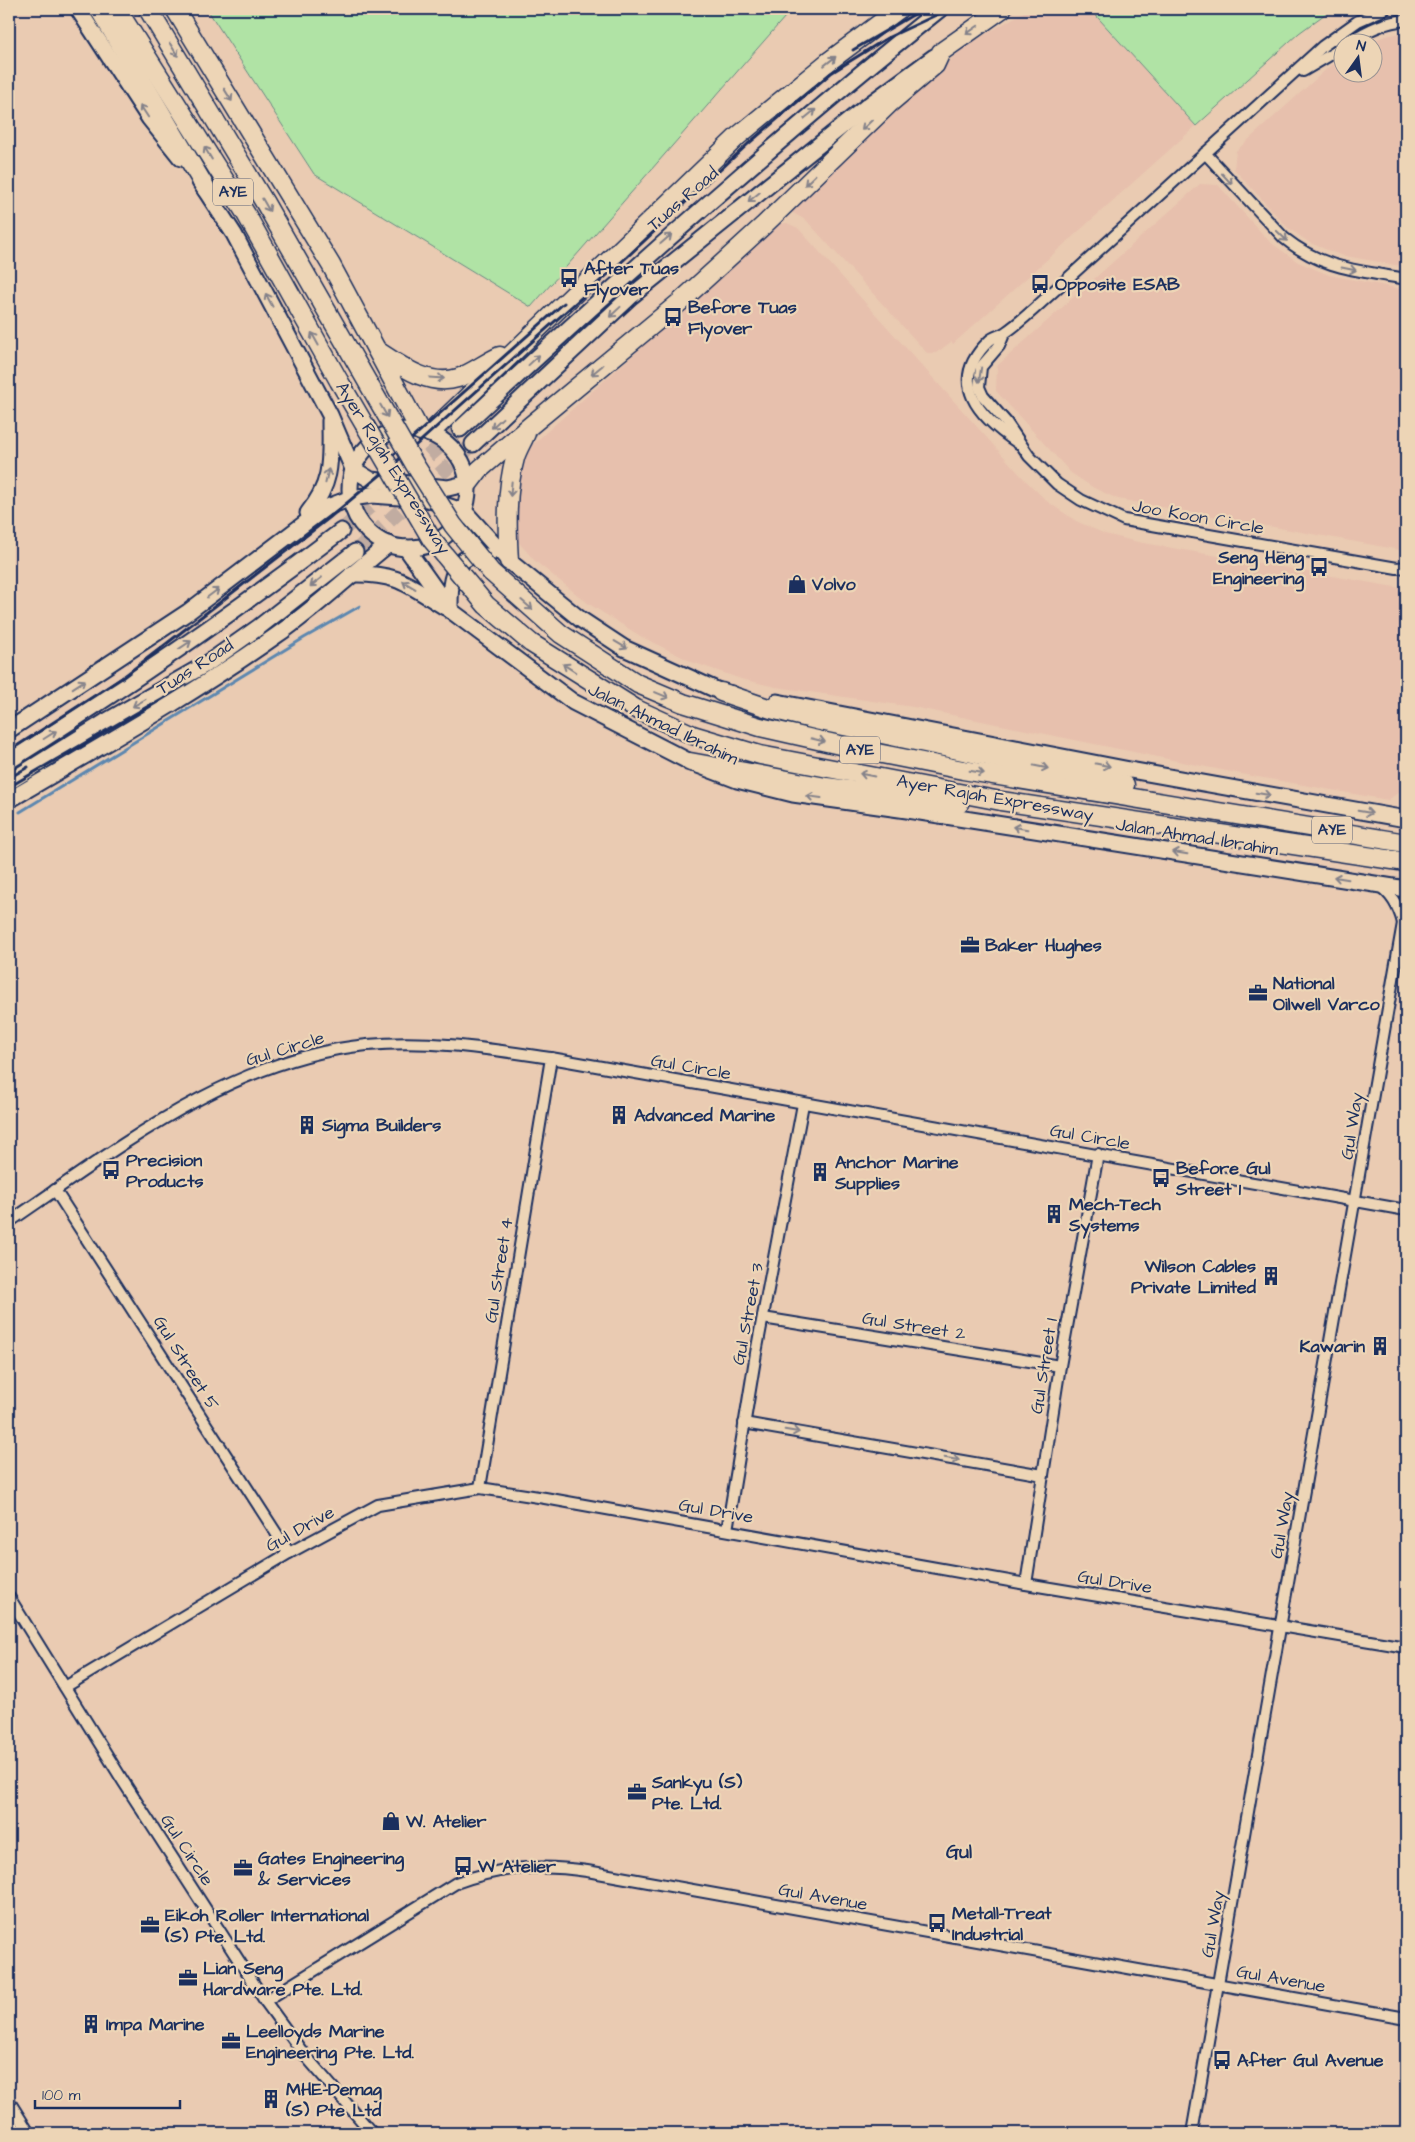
<svg xmlns="http://www.w3.org/2000/svg" width="1415" height="2142" viewBox="0 0 1415 2142" font-family="'Architects Daughter',sans-serif">
  <rect width="100%" height="100%" fill="#eacbb2"/>
  <filter id="ink" filterUnits="userSpaceOnUse"><feTurbulence type="fractalNoise" baseFrequency=".02" numOctaves="2"/><feDisplacementMap in="SourceGraphic" scale="10" xChannelSelector="R" yChannelSelector="G"/><feConvolveMatrix kernelMatrix="1 2 1 2 8 2 1 2 1" color-interpolation-filters="sRGB"/></filter>
  <g filter="url(#ink)">
    <!-- built -->
    <g fill="#e7c0ad">
      <polygon points="1029,9 1090,9 1196,126 953,344 951,342 936,353 927,353 806,220 789,211 891,112 967,45"/>
      <polygon points="1406,32 1406,267 1340,255 1310,243 1287,227 1234,169 1236,151 1330,66 1342,58 1342,72 1372,72 1372,42 1369,42 1386,36"/>
      <polygon points="1200,184 1218,185 1270,242 1298,262 1329,275 1406,290 1406,551 1118,499 1094,488 1071,473 996,391 997,366"/>
      <polygon points="787,223 798,228 1025,480 1048,502 1076,521 1105,534 1138,542 1406,589 1406,787 1388,800 1241,774 913,707 776,687 741,679 692,662 642,637 589,604 535,561 513,536 522,454 780,224"/>
    </g>
    <!-- green -->
    <g fill="#b0e3a5" stroke="#668982">
      <polygon points="207,9 792,9 531,307 314,174"/>
      <polygon points="1090,9 1332,9 1299,33 1196,126"/>
    </g>
    <g fill="none" stroke-linecap="round" stroke-linejoin="round">
      <!-- stream -->
      <polyline stroke="#5c87b0" stroke-width="3" points="20,812 304,638 360,606"/>
      <!-- primary-tunnel -->
      <g stroke="#c1aca1" stroke-width="15" stroke-dasharray="15 8" stroke-linecap="butt">
        <polyline points="341,531 460,429"/>
        <polyline points="355,552 473,444"/>
      </g>
      <!-- street casing -->
      <g stroke="#1b2f5e" stroke-width="14">
        <g id="street">
          <path d="M 1350,42 C 1367,30 1385,22 1406,20"/>
          <polyline points="1303,71 1342,48"/>
          <path d="M 1205,153 L 1284,238 C 1324,270 1358,270 1406,279"/>
          <polyline points="1004,334 999,346 981,367 979,387 983,396 1006,422 1029,456 1057,484 1081,500 1124,520 1397,568 1406,567"/>
          <path d="M 1018,443 C 979,417 946,382 989,341 C 994,336 1001,336 1006,332 C 1015,326 1024,318 1033,310 L 1323,46 L 1358,21 L 1385,9"/>
          <path d="M 1378,885 C 1392,894 1399,907 1403,923"/>
          <polyline points="55,1190 289,1553"/>
          <path d="M 9,1222 C 118,1148 231,1058 367,1045 C 430,1039 489,1049 551,1058 L 1406,1210"/>
          <polyline points="763,1318 1060,1366"/>
          <polyline points="744,1423 1043,1475"/>
          <polyline points="480,1488 551,1058"/>
          <polyline points="727,1530 756,1353 803,1104"/>
          <polyline points="1026,1584 1060,1366 1098,1154"/>
          <polyline points="9,1597 123,1781 265,2001 303,2053 372,2133"/>
          <polyline points="65,1687 289,1553 378,1505 480,1488 545,1498 1026,1584 1406,1647"/>
          <path d="M 265,2001 L 456,1883 C 500,1867 540,1864 587,1871 L 1406,2018"/>
          <polyline points="9,2101 29,2133"/>
          <polyline points="1192,2133 1391,991 1403,923 1406,918"/>
        </g>
      </g>
      <!-- primary casing -->
      <g stroke="#1b2f5e" stroke-width="19">
        <g id="primary">
          <polyline points="78,9 149,118 181,158"/>
          <polyline points="200,182 234,234 330,415 353,469"/>
          <path d="M 460,429 C 615,284 773,142 940,9"/>
          <circle cx="409" cy="489" r="59"/>
          <polyline points="473,444 630,297 866,107 934,57"/>
          <polyline points="353,469 371,480 448,488 469,483"/>
          <path d="M 308,513 C 334,481 330,458 330,420"/>
          <polyline points="406,548 450,610 573,702 690,762 737,780 793,794 914,811 1406,889"/>
          <path d="M 352,574 C 398,573 407,584 445,607"/>
          <path d="M 450,610 C 450,594 449,567 467,558 C 473,555 482,556 488,556"/>
          <polyline points="777,702 1130,770 1406,819"/>
          <polyline points="9,730 188,612 325,508 351,498 372,495 427,499 465,512 509,561 580,619 624,648 721,692 732,694"/>
          <path d="M 9,761 C 123,689 234,613 341,531"/>
          <polyline points="9,782 105,722 208,663 259,627 355,552"/>
          <path d="M 9,800 C 99,747 191,696 277,635 C 316,608 351,574 389,544"/>
        </g>
      </g>
      <!-- highway casing -->
      <g stroke="#1b2f5e" stroke-width="21">
        <g id="highway">
          <polyline points="99,9 207,190"/>
          <polyline points="117,9 246,214 339,381"/>
          <polyline points="148,9 265,203 360,369"/>
          <polyline points="175,9 331,265 420,431"/>
          <path d="M 378,351 C 401,366 429,387 458,378 C 473,373 486,362 500,356"/>
          <polyline points="430,433 738,136 828,62 899,9"/>
          <polyline points="469,483 479,470 530,426 680,302 763,226 889,104 935,65 941,52 1002,9"/>
          <path d="M 509,561 C 507,528 506,490 515,458 C 517,450 523,441 526,433"/>
          <polyline points="491,572 561,634 638,684 683,703 760,727 862,750 963,770 1406,843"/>
          <polyline points="472,588 486,605 531,643 636,709 693,735 760,755 1001,801 1406,862"/>
          <polyline points="721,692 771,709 820,721 1125,785"/>
          <polyline points="690,762 826,787 959,804"/>
        </g>
      </g>
      <!-- street -->
      <use href="#street" stroke="#edd5b6" stroke-width="10"/>
      <!-- primary -->
      <use href="#primary" stroke="#edd5b6" stroke-width="15"/>
      <!-- highway -->
      <use href="#highway" stroke="#edd5b6" stroke-width="18"/>
      <!-- rail -->
      <g stroke="#1b2f5e" stroke-width="3">
        <polyline points="1379,9 1406,13"/>
        <polyline points="853,50 923,9"/>
        <polyline points="392,456 564,303"/>
        <polyline points="9,751 122,678 329,518 415,446 627,257 748,144 831,73 887,38 949,9"/>
        <polyline points="9,778 28,767"/>
        <polyline points="9,787 152,704"/>
      </g>
      <!-- highway-bridge casing -->
      <g stroke="#1b2f5e" stroke-width="21" stroke-linecap="butt">
        <g id="highway-bridge">
          <polyline points="360,369 415,465 453,525 491,572"/>
          <polyline points="339,381 432,540 472,588"/>
        </g>
      </g>
      <!-- highway-bridge -->
      <use href="#highway-bridge" stroke="#edd5b6" stroke-width="18"/>
    </g>
    <!-- one-way arrows -->
    <defs><path id="oneway-shaft" d="M-6 0H5M1.5-3L5.5 0L1.5 3" fill="none" stroke-width="1.6" stroke-linecap="round" stroke-linejoin="round" transform="scale(1.25)"/></defs>
    <g stroke="#84828a">
      <use href="#oneway-shaft" transform="translate(972 30) rotate(145)"/>
      <use href="#oneway-shaft" transform="translate(174 50) rotate(58)"/>
      <use href="#oneway-shaft" transform="translate(830 61) rotate(-38)"/>
      <use href="#oneway-shaft" transform="translate(228 95) rotate(58)"/>
      <use href="#oneway-shaft" transform="translate(144 111) rotate(-123)"/>
      <use href="#oneway-shaft" transform="translate(810 114) rotate(-39)"/>
      <use href="#oneway-shaft" transform="translate(867 125) rotate(136)"/>
      <use href="#oneway-shaft" transform="translate(208 153) rotate(-121)"/>
      <use href="#oneway-shaft" transform="translate(1227 179) rotate(47)"/>
      <use href="#oneway-shaft" transform="translate(810 180) rotate(136)"/>
      <use href="#oneway-shaft" transform="translate(754 197) rotate(141)"/>
      <use href="#oneway-shaft" transform="translate(266 205) rotate(60)"/>
      <use href="#oneway-shaft" transform="translate(1282 236) rotate(44)"/>
      <use href="#oneway-shaft" transform="translate(666 239) rotate(-41)"/>
      <use href="#oneway-shaft" transform="translate(1349 269) rotate(11)"/>
      <use href="#oneway-shaft" transform="translate(269 300) rotate(-118)"/>
      <use href="#oneway-shaft" transform="translate(615 312) rotate(137)"/>
      <use href="#oneway-shaft" transform="translate(315 339) rotate(-119)"/>
      <use href="#oneway-shaft" transform="translate(534 360) rotate(-43)"/>
      <use href="#oneway-shaft" transform="translate(597 370) rotate(140)"/>
      <use href="#oneway-shaft" transform="translate(980 375) rotate(99)"/>
      <use href="#oneway-shaft" transform="translate(437 378) rotate(4)"/>
      <use href="#oneway-shaft" transform="translate(384 411) rotate(60)"/>
      <use href="#oneway-shaft" transform="translate(497 423) rotate(137)"/>
      <use href="#oneway-shaft" transform="translate(327 476) rotate(-78)"/>
      <use href="#oneway-shaft" transform="translate(511 489) rotate(95)"/>
      <use href="#oneway-shaft" transform="translate(316 582) rotate(142)"/>
      <use href="#oneway-shaft" transform="translate(409 585) rotate(-149)"/>
      <use href="#oneway-shaft" transform="translate(213 593) rotate(-37)"/>
      <use href="#oneway-shaft" transform="translate(527 605) rotate(41)"/>
      <use href="#oneway-shaft" transform="translate(185 645) rotate(-34)"/>
      <use href="#oneway-shaft" transform="translate(621 645) rotate(31)"/>
      <use href="#oneway-shaft" transform="translate(569 668) rotate(-147)"/>
      <use href="#oneway-shaft" transform="translate(79 684) rotate(-33)"/>
      <use href="#oneway-shaft" transform="translate(662 695) rotate(23)"/>
      <use href="#oneway-shaft" transform="translate(139 703) rotate(150)"/>
      <use href="#oneway-shaft" transform="translate(50 735) rotate(-32)"/>
      <use href="#oneway-shaft" transform="translate(818 740) rotate(13)"/>
      <use href="#oneway-shaft" transform="translate(1103 765) rotate(11)"/>
      <use href="#oneway-shaft" transform="translate(1041 767) rotate(12)"/>
      <use href="#oneway-shaft" transform="translate(977 772) rotate(9)"/>
      <use href="#oneway-shaft" transform="translate(867 775) rotate(-169)"/>
      <use href="#oneway-shaft" transform="translate(1263 794) rotate(10)"/>
      <use href="#oneway-shaft" transform="translate(814 797) rotate(-172)"/>
      <use href="#oneway-shaft" transform="translate(1365 812) rotate(10)"/>
      <use href="#oneway-shaft" transform="translate(1020 828) rotate(-171)"/>
      <use href="#oneway-shaft" transform="translate(1180 853) rotate(-171)"/>
      <use href="#oneway-shaft" transform="translate(1341 878) rotate(-171)"/>
      <use href="#oneway-shaft" transform="translate(792 1431) rotate(10)"/>
      <use href="#oneway-shaft" transform="translate(952 1459) rotate(10)"/>
    </g>
  </g>
  <!-- icons -->
  <defs>
    <g id="bus-bare" transform="scale(1.5)"><path d="M-5-6H5V4H4V6H2V4H-2V6H-4V4H-5ZM-3.5-4V0h7V-4ZM-3.5 1.2v1.5H-2V1.2ZM2 1.2v1.5H3.5V1.2Z" fill="#1b2f5e" stroke="#edd5b6" stroke-width="2.5" paint-order="stroke"/></g>
    <g id="shop-bare" transform="scale(1.5)"><path d="M-5-2.5h2.3a2.7 3.5 0 0 1 5.4 0H5L5.5 6h-11ZM-1.5-2.5h3a1.5 2.3 0 0 0-3 0Z" fill="#1b2f5e" stroke="#edd5b6" stroke-width="2.5" paint-order="stroke"/></g>
    <g id="office-bare" transform="scale(1.5)"><path d="M-6-3h4V-5.5h4V-3h4V5H-6ZM-1-4.5V-3h2v-1.5ZM-6 0V1H6V0Z" fill="#1b2f5e" stroke="#edd5b6" stroke-width="2.5" paint-order="stroke"/></g>
    <g id="building-bare" transform="scale(1.5)"><path d="M-4-6H4V6H1V3H-1V6H-4ZM-2.5-4.3h1.7v1.8h-1.7ZM.8-4.3h1.7v1.8H.8ZM-2.5-1h1.7V.8h-1.7ZM.8-1h1.7V.8H.8Z" fill="#1b2f5e" stroke="#edd5b6" stroke-width="2.5" paint-order="stroke"/></g>
  </defs>
  <g fill-rule="evenodd">
    <use href="#bus-bare" x="569" y="278"/>
    <use href="#bus-bare" x="1040" y="284"/>
    <use href="#bus-bare" x="673" y="317"/>
    <use href="#bus-bare" x="1319" y="567"/>
    <use href="#shop-bare" x="797" y="584"/>
    <use href="#office-bare" x="970" y="945"/>
    <use href="#office-bare" x="1258" y="993"/>
    <use href="#building-bare" x="619" y="1115"/>
    <use href="#building-bare" x="307" y="1125"/>
    <use href="#bus-bare" x="111" y="1170"/>
    <use href="#building-bare" x="820" y="1172"/>
    <use href="#bus-bare" x="1161" y="1178"/>
    <use href="#building-bare" x="1054" y="1214"/>
    <use href="#building-bare" x="1271" y="1276"/>
    <use href="#building-bare" x="1380" y="1346"/>
    <use href="#office-bare" x="637" y="1792"/>
    <use href="#shop-bare" x="391" y="1821"/>
    <use href="#bus-bare" x="463" y="1866"/>
    <use href="#office-bare" x="243" y="1868"/>
    <use href="#bus-bare" x="937" y="1923"/>
    <use href="#office-bare" x="150" y="1925"/>
    <use href="#office-bare" x="188" y="1978"/>
    <use href="#building-bare" x="91" y="2024"/>
    <use href="#office-bare" x="231" y="2041"/>
    <use href="#bus-bare" x="1222" y="2060"/>
    <use href="#building-bare" x="271" y="2099"/>
  </g>
  <g text-anchor="middle" dominant-baseline="central" stroke-width="4.5" stroke-linejoin="round" paint-order="stroke">
    <!-- shield labels -->
    <g fill="#edd5b6" stroke="#5a6178" stroke-width="1">
      <rect x="213" y="178.5" width="40" height="27" rx="4"/>
      <rect x="840" y="736.5" width="40" height="27" rx="4"/>
      <rect x="1312" y="816.5" width="40" height="27" rx="4"/>
    </g>
    <g font-size="16" font-weight="bold" fill="#1b2f5e">
      <text x="233" y="192">AYE</text>
      <text x="860" y="750">AYE</text>
      <text x="1332" y="830">AYE</text>
    </g>
    <!-- street labels -->
    <g font-size="18" fill="#1b2f5e" stroke="#edd5b6">
      <text transform="translate(683 199) rotate(-41)">Tuas Road</text>
      <text transform="translate(393 468) rotate(58)">Ayer Rajah Expressway</text>
      <text transform="translate(1198 517) rotate(10)">Joo Koon Circle</text>
      <text transform="translate(195 667) rotate(-33)">Tuas Road</text>
      <text transform="translate(663 724) rotate(26)">Jalan Ahmad Ibrahim</text>
      <text transform="translate(995 798) rotate(10)">Ayer Rajah Expressway</text>
      <text transform="translate(1197 837) rotate(9)">Jalan Ahmad Ibrahim</text>
      <text transform="translate(285 1049) rotate(-17)">Gul Circle</text>
      <text transform="translate(691 1067) rotate(10)">Gul Circle</text>
      <text transform="translate(1352 1126) rotate(-81)">Gul Way</text>
      <text transform="translate(1090 1137) rotate(10)">Gul Circle</text>
      <text transform="translate(499 1270) rotate(-81)">Gul Street 4</text>
      <text transform="translate(748 1314) rotate(-79)">Gul Street 3</text>
      <text transform="translate(914 1326) rotate(9)">Gul Street 2</text>
      <text transform="translate(186 1363) rotate(58)">Gul Street 5</text>
      <text transform="translate(1044 1366) rotate(-81)">Gul Street 1</text>
      <text transform="translate(716 1511) rotate(10)">Gul Drive</text>
      <text transform="translate(1282 1525) rotate(-80)">Gul Way</text>
      <text transform="translate(300 1529) rotate(-29)">Gul Drive</text>
      <text transform="translate(1115 1582) rotate(9)">Gul Drive</text>
      <text transform="translate(187 1850) rotate(57)">Gul Circle</text>
      <text transform="translate(823 1897) rotate(10)">Gul Avenue</text>
      <text transform="translate(1213 1924) rotate(-80)">Gul Way</text>
      <text transform="translate(1281 1979) rotate(10)">Gul Avenue</text>
    </g>
    <!-- poi labels -->
    <g font-size="18" font-weight="bold" fill="#1b2f5e" stroke="#edd5b6" text-anchor="start">
      <text x="584" y="268">After Tuas<tspan x="584" dy="21">Flyover</tspan></text>
      <text x="1055" y="284">Opposite ESAB</text>
      <text x="688" y="307">Before Tuas<tspan x="688" dy="21">Flyover</tspan></text>
      <text x="1304" y="557" text-anchor="end">Seng Heng<tspan x="1304" dy="21">Engineering</tspan></text>
      <text x="812" y="584">Volvo</text>
      <text x="985" y="945">Baker Hughes</text>
      <text x="1273" y="983">National<tspan x="1273" dy="21">Oilwell Varco</tspan></text>
      <text x="634" y="1115">Advanced Marine</text>
      <text x="322" y="1125">Sigma Builders</text>
      <text x="126" y="1160">Precision<tspan x="126" dy="21">Products</tspan></text>
      <text x="835" y="1162">Anchor Marine<tspan x="835" dy="21">Supplies</tspan></text>
      <text x="1176" y="1168">Before Gul<tspan x="1176" dy="21">Street 1</tspan></text>
      <text x="1069" y="1204">Mech-Tech<tspan x="1069" dy="21">Systems</tspan></text>
      <text x="1256" y="1266" text-anchor="end">Wilson Cables<tspan x="1256" dy="21">Private Limited</tspan></text>
      <text x="1365" y="1346" text-anchor="end">Kawarin</text>
      <text x="652" y="1782">Sankyu (S)<tspan x="652" dy="21">Pte. Ltd.</tspan></text>
      <text x="406" y="1821">W. Atelier</text>
      <text x="258" y="1858">Gates Engineering<tspan x="258" dy="21">&amp; Services</tspan></text>
      <text x="478" y="1866">W Atelier</text>
      <text x="952" y="1913">Metall-Treat<tspan x="952" dy="21">Industrial</tspan></text>
      <text x="165" y="1915">Eikoh Roller International<tspan x="165" dy="21">(S) Pte. Ltd.</tspan></text>
      <text x="203" y="1968">Lian Seng<tspan x="203" dy="21">Hardware Pte. Ltd.</tspan></text>
      <text x="106" y="2024">Impa Marine</text>
      <text x="246" y="2031">Leelloyds Marine<tspan x="246" dy="21">Engineering Pte. Ltd.</tspan></text>
      <text x="1237" y="2060">After Gul Avenue</text>
      <text x="286" y="2089">MHE-Demag<tspan x="286" dy="21">(S) Pte Ltd</tspan></text>
    </g>
    <!-- neighbourhood labels -->
    <g font-size="19" font-weight="bold" fill="#1b2f5e" stroke="#edd5b6">
      <text x="959" y="1852">Gul</text>
    </g>
  </g>
  <!-- margin -->
  <rect width="1415" height="2142" fill="none" stroke="#edd5b6" stroke-width="30"/>
  <rect x="15" y="15" width="1385" height="2112" fill="none" stroke="#1b2f5e" stroke-width="2" filter="url(#ink)"/>
  <!-- north arrow -->
  <g transform="translate(1358 58) rotate(14)"><circle r="24" fill="#edd5b6" stroke="#999393"/>
  <path d="M0-4L9 19L0 12L-9 19Z" fill="#1b2f5e"/>
  <text y="-8" font-size="14" font-weight="bold" text-anchor="middle" fill="#1b2f5e">N</text>
  </g>
  <!-- scale -->
  <path d="M35 2100v8h145v-8" fill="none" stroke="#1b2f5e" stroke-width="2.5"/>
  <text x="42" y="2100" font-size="15" fill="#1b2f5e" stroke="#edd5b6" stroke-width="4" paint-order="stroke">100 m</text>
</svg>
